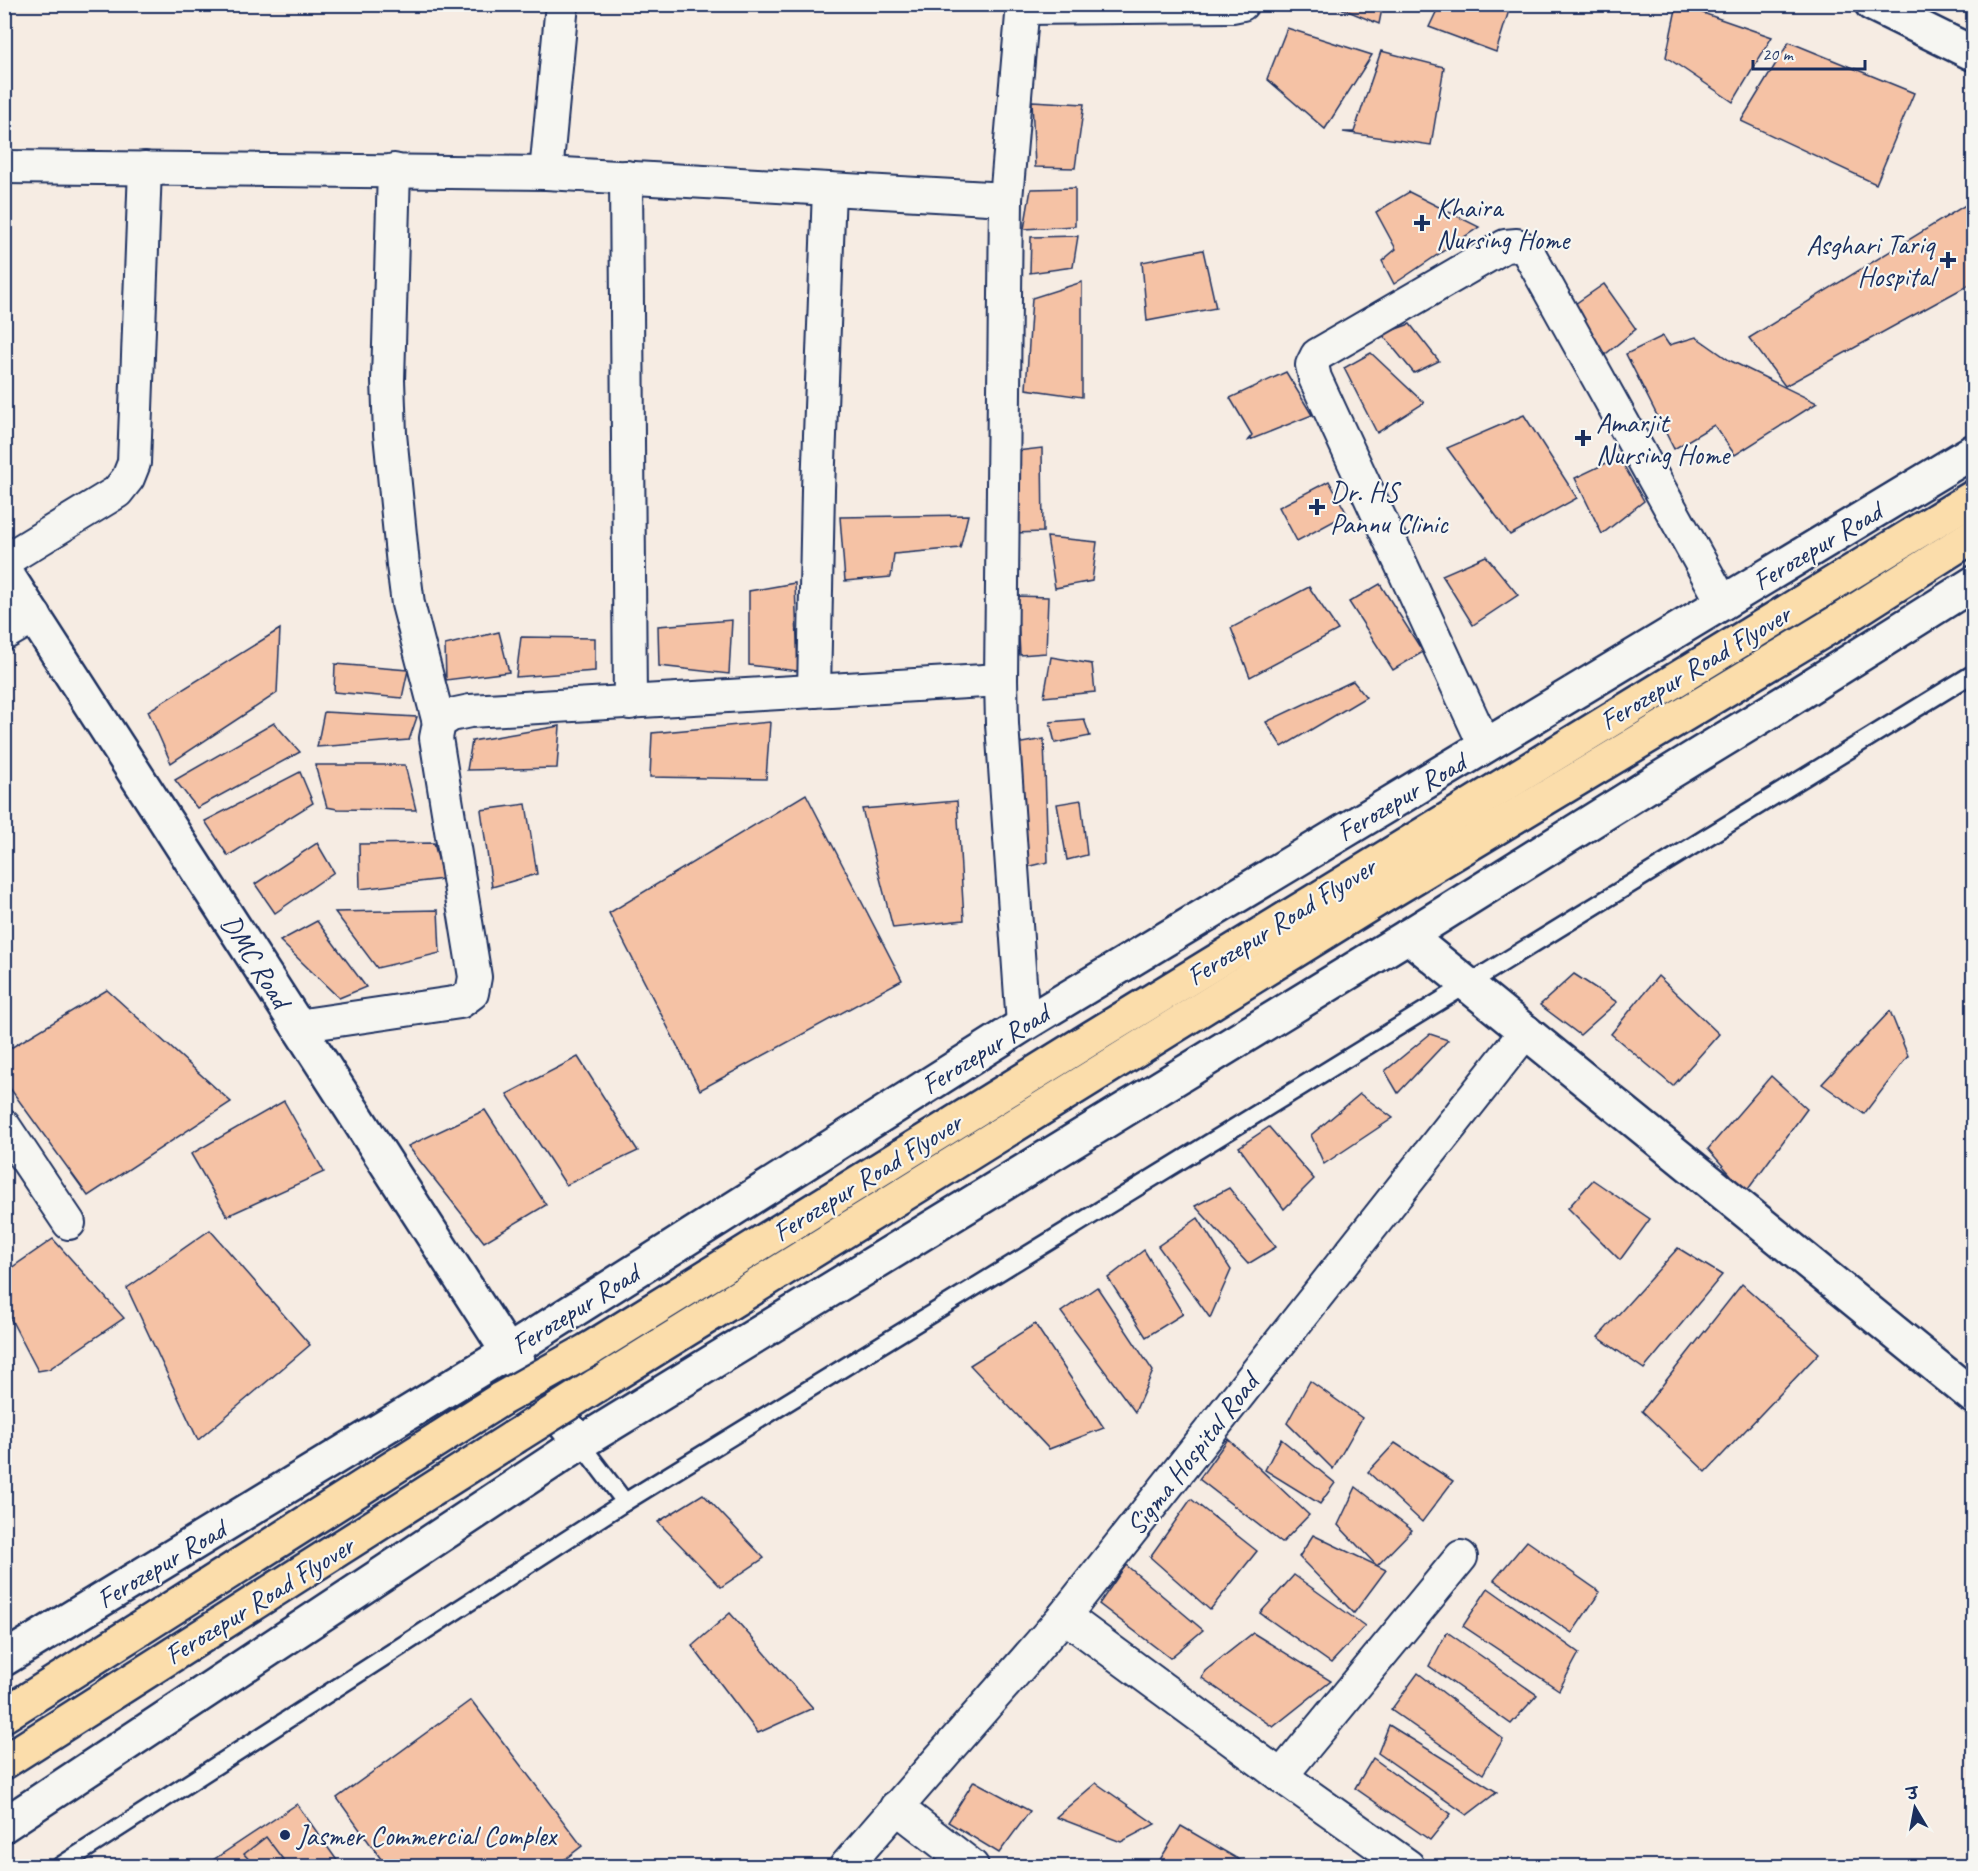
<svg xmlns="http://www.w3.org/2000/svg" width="1978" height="1871" viewBox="0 0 1978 1871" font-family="Caveat,'Playpen Sans Deva',sans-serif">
  <rect width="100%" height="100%" fill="#f6ece3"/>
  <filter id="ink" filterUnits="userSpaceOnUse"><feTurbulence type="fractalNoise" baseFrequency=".0167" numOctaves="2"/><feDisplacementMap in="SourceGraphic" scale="12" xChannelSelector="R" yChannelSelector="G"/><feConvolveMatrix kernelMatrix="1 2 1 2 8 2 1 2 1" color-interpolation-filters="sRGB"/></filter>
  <g filter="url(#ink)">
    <!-- building -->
    <g fill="#f5c2a5" stroke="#1b2f5e" stroke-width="1.5">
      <polygon points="1331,4 1383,4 1379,24"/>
      <polygon points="1440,4 1511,4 1496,52 1429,27"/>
      <polygon points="1677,4 1772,37 1733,102 1666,57"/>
      <polygon points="1287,28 1372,55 1325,129 1267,79"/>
      <polygon points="1789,42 1914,93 1876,184 1741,121"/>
      <polygon points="1381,51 1444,67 1431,145 1343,132 1354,132"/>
      <polygon points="1032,101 1084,104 1075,168 1035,167"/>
      <polygon points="1075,188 1075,226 1024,229 1031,189"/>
      <polygon points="1409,192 1479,227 1394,284 1382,261 1396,249 1376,212"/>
      <polygon points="1967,204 1974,207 1974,282 1785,386 1749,338"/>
      <polygon points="1078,236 1073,267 1030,273 1031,237"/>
      <polygon points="1203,250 1216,308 1147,321 1142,262"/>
      <polygon points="1082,282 1082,397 1026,389 1032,298"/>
      <polygon points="1604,284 1636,329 1602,357 1575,304"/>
      <polygon points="1410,324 1439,361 1414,373 1382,334"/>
      <polygon points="1663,336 1669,345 1696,337 1729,360 1817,403 1735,455 1714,425 1674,449 1626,354"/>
      <polygon points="1371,353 1424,403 1377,433 1344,368"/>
      <polygon points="1286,372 1312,415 1247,441 1252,435 1230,398"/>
      <polygon points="1524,415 1577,498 1510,535 1447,448"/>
      <polygon points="1042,448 1043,532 1014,533 1017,451"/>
      <polygon points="1619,457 1644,501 1602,534 1575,478"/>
      <polygon points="1329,481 1347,514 1297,541 1279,507"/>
      <polygon points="968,515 960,548 894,554 891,577 845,581 840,517"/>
      <polygon points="1047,537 1097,542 1092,581 1055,588"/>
      <polygon points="1486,556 1518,595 1473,625 1442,575"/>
      <polygon points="795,583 798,671 749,665 749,591"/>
      <polygon points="1380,584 1423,652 1393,670 1349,602"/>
      <polygon points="1309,587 1338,630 1250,677 1231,628"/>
      <polygon points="1017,596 1048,597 1046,653 1020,655"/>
      <polygon points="732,620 729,674 659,666 658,626"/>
      <polygon points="280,629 277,693 171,763 148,711"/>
      <polygon points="499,632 509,672 446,680 445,645"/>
      <polygon points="521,637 595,638 595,671 516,677"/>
      <polygon points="1051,657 1092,664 1095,692 1044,697"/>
      <polygon points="335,664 408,670 402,698 334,692"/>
      <polygon points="1353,681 1366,697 1282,747 1266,722"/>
      <polygon points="324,712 417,717 409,740 317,747"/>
      <polygon points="1084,719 1090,736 1055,743 1050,722"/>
      <polygon points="770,722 766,779 650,777 652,733"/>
      <polygon points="274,723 300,752 197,808 175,780"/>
      <polygon points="560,726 557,768 467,770 472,741"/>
      <polygon points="1044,739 1048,862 1027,867 1016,744"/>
      <polygon points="315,765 405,765 416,810 337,809 327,807"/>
      <polygon points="300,772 313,803 228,856 205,821"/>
      <polygon points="806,794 902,980 700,1090 609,913"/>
      <polygon points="1081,800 1087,855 1067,860 1057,804"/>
      <polygon points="957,801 964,920 893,928 862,809"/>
      <polygon points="526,804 537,874 492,887 481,810"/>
      <polygon points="317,843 334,872 275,913 255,884"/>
      <polygon points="434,843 443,879 360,889 359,844"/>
      <polygon points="438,910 440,953 377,968 335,912"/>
      <polygon points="317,921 366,987 339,998 280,941"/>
      <polygon points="1574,974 1617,1002 1580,1035 1540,1005"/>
      <polygon points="1658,976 1719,1034 1673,1086 1611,1034"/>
      <polygon points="107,990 231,1102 88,1196 4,1080 4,1052"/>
      <polygon points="1890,1011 1908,1056 1864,1114 1822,1084"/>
      <polygon points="1430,1034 1448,1040 1398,1093 1385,1071"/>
      <polygon points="578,1057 638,1151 566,1185 507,1094"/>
      <polygon points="1771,1076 1807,1109 1746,1192 1708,1149"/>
      <polygon points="1360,1094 1393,1118 1324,1164 1311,1135"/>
      <polygon points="284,1101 324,1172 227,1216 191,1154"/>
      <polygon points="485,1110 546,1205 484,1242 408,1146"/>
      <polygon points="1269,1127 1314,1179 1284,1209 1239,1147"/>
      <polygon points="1593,1180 1650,1219 1620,1260 1568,1208"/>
      <polygon points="1229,1188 1276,1247 1248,1264 1195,1206"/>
      <polygon points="1198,1218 1231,1270 1210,1318 1158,1246"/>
      <polygon points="210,1230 310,1345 198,1440 127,1288"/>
      <polygon points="53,1239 124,1318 49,1369 38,1371 4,1306 4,1273"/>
      <polygon points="1678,1248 1722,1275 1644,1369 1598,1337"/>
      <polygon points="1144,1250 1183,1314 1146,1337 1108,1278"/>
      <polygon points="1742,1284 1819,1353 1706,1472 1642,1411"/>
      <polygon points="1097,1287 1153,1371 1135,1412 1061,1312"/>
      <polygon points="1035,1324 1104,1428 1049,1449 970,1365"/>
      <polygon points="1310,1381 1362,1418 1333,1469 1287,1423"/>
      <polygon points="1228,1439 1309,1515 1282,1543 1199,1479"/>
      <polygon points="1281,1439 1335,1483 1320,1504 1265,1470"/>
      <polygon points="1395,1443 1453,1481 1422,1522 1368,1472"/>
      <polygon points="1356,1487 1412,1530 1377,1566 1338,1525"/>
      <polygon points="703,1494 764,1558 721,1587 658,1522"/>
      <polygon points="1191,1499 1257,1551 1210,1610 1150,1557"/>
      <polygon points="1313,1535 1386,1570 1354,1613 1299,1557"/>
      <polygon points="1527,1541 1600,1592 1572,1633 1494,1580"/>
      <polygon points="1126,1565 1203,1630 1170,1658 1099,1604"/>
      <polygon points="1294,1575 1365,1626 1331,1663 1260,1613"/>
      <polygon points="1488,1588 1579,1653 1559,1690 1463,1626"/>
      <polygon points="730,1613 813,1708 758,1733 692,1646"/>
      <polygon points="1447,1632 1537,1695 1511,1724 1429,1666"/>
      <polygon points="1253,1633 1331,1681 1273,1727 1202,1678 1205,1671"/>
      <polygon points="1418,1673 1503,1739 1483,1774 1391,1710"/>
      <polygon points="471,1700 582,1846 556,1866 386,1866 337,1798"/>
      <polygon points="1389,1725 1497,1792 1467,1815 1378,1753"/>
      <polygon points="1373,1758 1451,1814 1430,1840 1355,1788"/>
      <polygon points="974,1781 1030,1811 999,1853 948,1822"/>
      <polygon points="1096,1783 1155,1824 1121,1842 1056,1817"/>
      <polygon points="297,1804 341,1866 204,1866"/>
      <polygon points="1181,1826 1250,1866 1156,1866"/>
      <polygon points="266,1837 285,1862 278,1866 255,1866 244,1854"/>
    </g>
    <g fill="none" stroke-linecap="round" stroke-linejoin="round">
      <!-- service casing -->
      <g stroke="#1b2f5e" stroke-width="21">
        <g id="service">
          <polyline points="625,1502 1974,673"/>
          <polyline points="60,1866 625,1502 580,1443"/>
        </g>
      </g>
      <!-- minor casing -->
      <g stroke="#1b2f5e" stroke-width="36">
        <g id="minor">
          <polyline points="1023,8 1232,6 1242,4"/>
          <polyline points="4,167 546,173 1006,199"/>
          <polyline points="394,170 388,380 390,434 403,565 408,604 439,723"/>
          <polyline points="546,173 562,4"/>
          <polyline points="626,177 630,703"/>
          <polyline points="4,561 117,492 128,478 134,463 145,168"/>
          <polyline points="4,634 35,616"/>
          <polyline points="814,691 818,490 829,189"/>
          <polyline points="1485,746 1315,378 1312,365 1317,355 1505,246 1517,245 1527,250 1723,603"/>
          <polyline points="1023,1025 1002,724 1001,680 1006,199 1023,4"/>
          <polyline points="297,1026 460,1002 472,993 475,977 436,738 439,723 451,715 470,711 1001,680"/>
          <polyline points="4,1126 69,1223"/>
          <polyline points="1064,1616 1281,1776 1408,1866"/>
          <polyline points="1281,1776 1461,1557"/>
          <polyline points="896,1807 972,1866"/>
          <polyline points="846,1866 1064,1616 1526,1031"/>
        </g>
      </g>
      <!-- tertiary casing -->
      <g stroke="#1b2f5e" stroke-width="38">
        <g id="tertiary">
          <polyline points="1872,4 1974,54"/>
          <polyline points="4,570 508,1352 580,1443"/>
          <polyline points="1408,936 1974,1397"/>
        </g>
      </g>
      <!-- secondary casing -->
      <g stroke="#1b2f5e" stroke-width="38">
        <g id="secondary">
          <polyline points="4,1659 508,1352 1023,1025 1974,451"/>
          <polyline points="4,1825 580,1443 1408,936 1664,776 1790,699 1974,583"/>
        </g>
      </g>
      <!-- primary casing -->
      <g stroke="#1b2f5e" stroke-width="38">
        <g id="primary">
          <polyline points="590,1349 1093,1037 1974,497"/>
          <polyline points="597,1385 1383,896 1836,623 1974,535"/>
          <polyline points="4,1715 501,1399"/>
          <polyline points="4,1762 513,1438"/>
        </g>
      </g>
      <!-- service -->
      <use href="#service" stroke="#f6f6f2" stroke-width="16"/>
      <!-- minor -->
      <use href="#minor" stroke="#f6f6f2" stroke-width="32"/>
      <!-- tertiary -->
      <use href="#tertiary" stroke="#f6f6f2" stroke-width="33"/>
      <!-- secondary -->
      <use href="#secondary" stroke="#f6f6f2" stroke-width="33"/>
      <!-- primary -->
      <use href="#primary" stroke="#fbddab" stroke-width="33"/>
      <!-- primary-bridge casing -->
      <g stroke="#1b2f5e" stroke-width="38" stroke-linecap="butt">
        <g id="primary-bridge">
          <polyline points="501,1399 590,1349"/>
          <polyline points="513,1438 597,1385"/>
        </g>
      </g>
      <!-- primary-bridge -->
      <use href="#primary-bridge" stroke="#fbddab" stroke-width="33"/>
    </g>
  </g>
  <!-- markers -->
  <g fill="#1b2f5e" stroke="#f6f6f2" stroke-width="2">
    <path d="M1419 214h6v6h6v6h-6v6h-6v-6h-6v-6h6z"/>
    <path d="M1945 251h6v6h6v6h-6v6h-6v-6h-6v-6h6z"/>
    <path d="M1580 429h6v6h6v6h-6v6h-6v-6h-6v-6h6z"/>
    <path d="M1314 498h6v6h6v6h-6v6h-6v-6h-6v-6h6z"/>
    <circle cx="285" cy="1835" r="6"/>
  </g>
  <g text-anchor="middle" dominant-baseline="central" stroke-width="4.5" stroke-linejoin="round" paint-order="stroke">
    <!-- poi labels -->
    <g font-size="28" fill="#1b2f5e" stroke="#f6f6f2" text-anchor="start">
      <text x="1436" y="207">Khaira<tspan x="1436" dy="32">Nursing Home</tspan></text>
      <text x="1934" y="244" text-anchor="end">Asghari Tariq<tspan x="1934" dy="32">Hospital</tspan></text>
      <text x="1596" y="422">Amarjit<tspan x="1596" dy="32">Nursing Home</tspan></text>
      <text x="1330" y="491">Dr. HS<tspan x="1330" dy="32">Pannu Clinic</tspan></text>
      <text x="297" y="1835">Jasmer Commercial Complex</text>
    </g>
    <!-- street labels -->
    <g font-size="28" fill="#1b2f5e" stroke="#f6f6f2">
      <text transform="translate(1817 546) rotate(-31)">Ferozepur Road</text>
      <text transform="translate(1695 667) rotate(-31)">Ferozepur Road Flyover</text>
      <text transform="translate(1401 797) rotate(-31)">Ferozepur Road</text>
      <text transform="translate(1281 921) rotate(-32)">Ferozepur Road Flyover</text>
      <text transform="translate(256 961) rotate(58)">DMC Road</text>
      <text transform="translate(985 1049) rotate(-32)">Ferozepur Road</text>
      <text transform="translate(867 1177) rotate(-32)">Ferozepur Road Flyover</text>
      <text transform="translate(575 1309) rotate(-32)">Ferozepur Road</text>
      <text transform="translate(1192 1454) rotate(-52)">Sigma Hospital Road</text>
      <text transform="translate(161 1564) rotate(-31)">Ferozepur Road</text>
      <text transform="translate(259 1600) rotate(-32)">Ferozepur Road Flyover</text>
    </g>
  </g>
  <!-- margin -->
  <rect width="1978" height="1871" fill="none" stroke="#f6f6f2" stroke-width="24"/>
  <rect x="12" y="12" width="1954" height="1847" fill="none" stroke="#1b2f5e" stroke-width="2" filter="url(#ink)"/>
  <!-- north arrow -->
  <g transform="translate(1915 1808) rotate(350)" stroke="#f6f6f2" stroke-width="4.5" paint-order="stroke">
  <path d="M0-4.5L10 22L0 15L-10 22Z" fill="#1b2f5e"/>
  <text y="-9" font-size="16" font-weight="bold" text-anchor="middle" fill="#1b2f5e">उ</text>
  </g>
  <!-- scale -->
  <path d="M1753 60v9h112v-9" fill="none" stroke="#1b2f5e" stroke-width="3"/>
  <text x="1762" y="60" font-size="18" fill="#1b2f5e" stroke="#f6f6f2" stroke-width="4.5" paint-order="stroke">20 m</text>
</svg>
